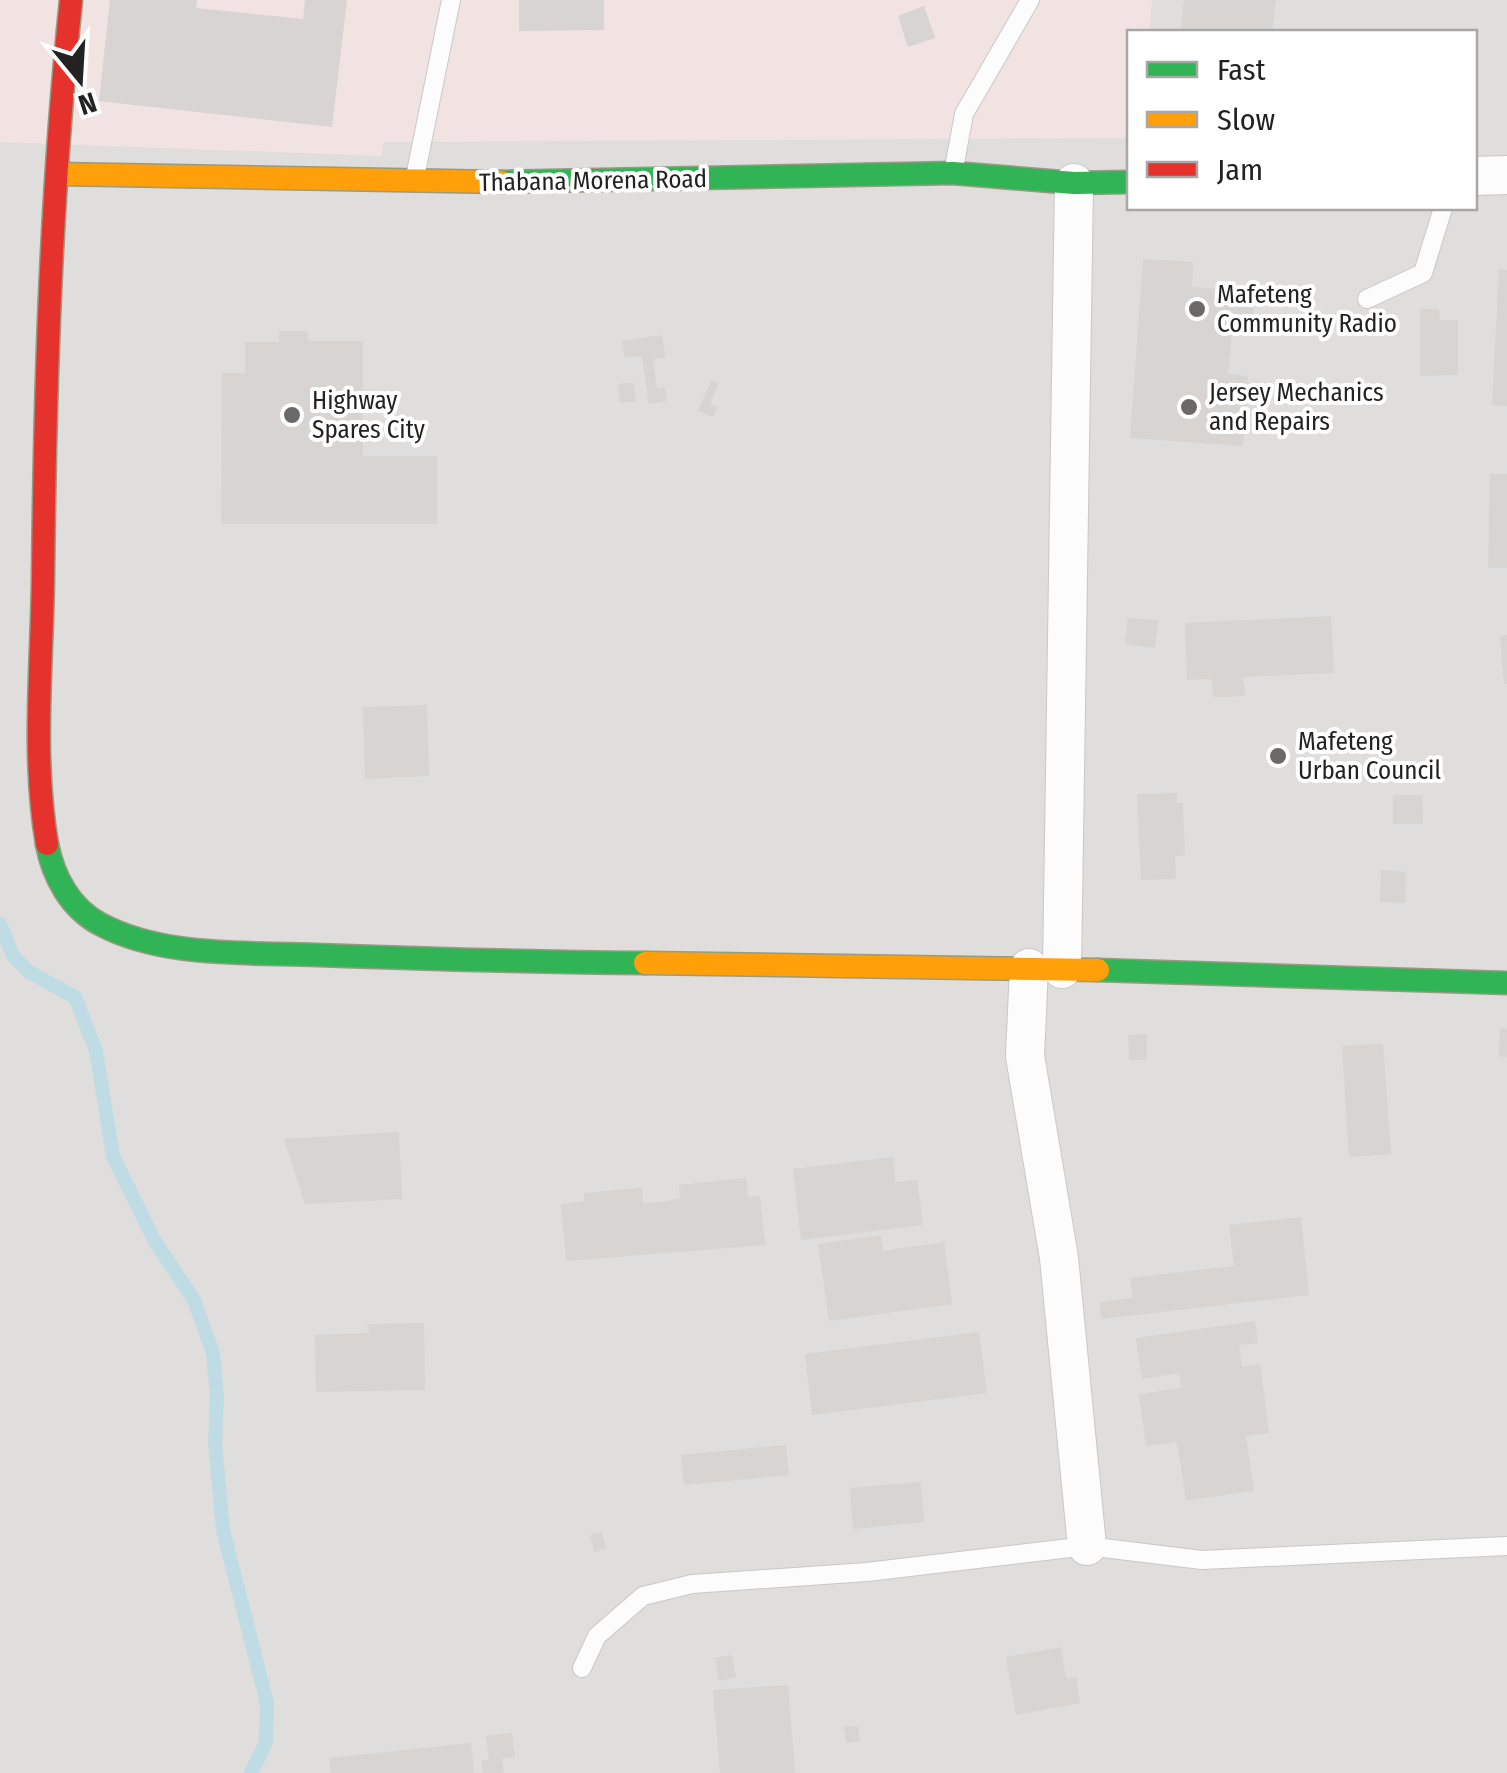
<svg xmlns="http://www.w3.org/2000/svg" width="1507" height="1773" viewBox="0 0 1507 1773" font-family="'Fira Sans Condensed',sans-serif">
  <rect width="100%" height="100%" fill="#f0eeeb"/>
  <!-- residential -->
  <path fill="#dfdedc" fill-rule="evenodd" d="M 0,0 L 1507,0 L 1507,1773 L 0,1773 ZM 1130,32 L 1474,32 L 1474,208 L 1130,208 Z"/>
  <!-- commercial -->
  <polygon fill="#f1e3e1" points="0,0 1152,0 1149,32 1130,32 1129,138 384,142 381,156 0,142"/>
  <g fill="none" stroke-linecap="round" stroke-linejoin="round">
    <!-- stream -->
    <polyline stroke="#bfdbe3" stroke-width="14" points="0,924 13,956 29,972 75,997 96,1051 113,1156 154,1240 194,1300 213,1353 217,1396 215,1443 223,1530 267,1703 266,1742 251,1773"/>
  </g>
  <!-- building -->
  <g fill="#d7d4d2">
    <polygon points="110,0 197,0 196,8 303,19 305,0 347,0 332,127 99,101"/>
    <polygon points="519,0 604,0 604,30 519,31"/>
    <polygon points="1184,0 1276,0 1272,32 1181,29"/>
    <polygon points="924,6 935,38 908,47 898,16"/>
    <polygon points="1143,259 1193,262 1192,287 1255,291 1252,333 1232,332 1228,374 1248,376 1243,446 1130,438"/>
    <polygon points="1499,269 1507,270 1507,406 1492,405"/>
    <polygon points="1420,309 1439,309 1440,320 1458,320 1458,375 1420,376"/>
    <polygon points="279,331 308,331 308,341 363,341 363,456 437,456 437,524 221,524 222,373 245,373 245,342 279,342"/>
    <polygon points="662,335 666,358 653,359 657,388 665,387 667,401 649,404 642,356 625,358 622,341"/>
    <polygon points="711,380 719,383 710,404 717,407 713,417 698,411"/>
    <polygon points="633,383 636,401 620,403 618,384"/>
    <polygon points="1490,474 1507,474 1507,568 1488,568"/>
    <polygon points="1331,616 1334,673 1243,677 1245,696 1213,697 1212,679 1187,680 1185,623"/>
    <polygon points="1128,618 1158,620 1155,648 1125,644"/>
    <polygon points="1507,635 1507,684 1504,684 1500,636"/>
    <polygon points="427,705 429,776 365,779 363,707"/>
    <polygon points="1177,793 1177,803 1183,803 1185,855 1175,856 1176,879 1141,880 1137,794"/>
    <polygon points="1393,795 1422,795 1423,824 1393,824"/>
    <polygon points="1381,870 1406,872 1405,903 1380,902"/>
    <polygon points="1500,1028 1507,1029 1507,1057 1499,1056"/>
    <polygon points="1147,1034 1147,1060 1129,1060 1128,1035"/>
    <polygon points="1383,1044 1391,1154 1349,1157 1342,1046"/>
    <polygon points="399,1132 402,1199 305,1204 284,1139"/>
    <polygon points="893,1157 895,1182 917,1180 923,1225 801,1240 793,1169"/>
    <polygon points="746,1178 748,1197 760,1196 765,1245 566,1261 561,1204 584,1201 584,1193 642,1188 643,1203 663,1202 680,1198 679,1185"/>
    <polygon points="1301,1217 1309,1295 1101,1319 1100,1302 1133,1298 1130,1278 1234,1266 1229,1225"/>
    <polygon points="881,1235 883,1251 944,1242 952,1304 829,1321 818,1244"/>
    <polygon points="1255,1321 1258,1343 1239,1345 1242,1367 1260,1364 1269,1433 1246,1436 1254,1491 1186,1500 1177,1442 1146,1446 1139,1394 1181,1388 1179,1373 1142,1379 1136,1338"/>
    <polygon points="424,1323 425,1390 316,1392 315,1335 370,1333 367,1324"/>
    <polygon points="979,1332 987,1393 812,1415 805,1354"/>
    <polygon points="786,1445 789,1475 684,1485 681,1455"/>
    <polygon points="921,1482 924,1522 853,1529 850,1488"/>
    <polygon points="602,1532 606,1549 594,1552 590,1535"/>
    <polygon points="1061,1647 1066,1678 1076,1677 1080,1703 1016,1715 1006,1657"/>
    <polygon points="732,1655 736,1677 719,1681 715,1658"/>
    <polygon points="788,1685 795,1773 720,1773 713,1690"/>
    <polygon points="858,1726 860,1741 846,1743 844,1727"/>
    <polygon points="512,1733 515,1757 502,1758 504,1773 483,1773 481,1761 489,1760 486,1736"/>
    <polygon points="471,1743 474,1773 331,1773 329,1758"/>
  </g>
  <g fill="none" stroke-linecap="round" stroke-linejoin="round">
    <!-- lane casing -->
    <g stroke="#c9c8c7" stroke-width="20">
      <g id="lane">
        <polyline points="954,168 964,114 1030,0"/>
        <polyline points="415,177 451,0"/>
        <polyline points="1367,299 1423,273 1443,208"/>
        <polyline points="582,1668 597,1636 643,1596 692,1584 867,1572 1087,1546 1202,1560 1507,1546"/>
      </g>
    </g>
    <!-- street casing -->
    <g stroke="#c9c8c7" stroke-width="40">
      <g id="street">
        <polyline points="1474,176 1507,175"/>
        <polyline points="1029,968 1025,1056 1059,1258 1087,1546"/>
        <polyline points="1062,969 1074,183"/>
      </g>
    </g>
    <!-- fast casing -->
    <g stroke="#999a82" stroke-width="25">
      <g id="fast">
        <polyline points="501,182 953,173 1074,183 1130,182"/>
        <path d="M 47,844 C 53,876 70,908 100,924 C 163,958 248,952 317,955 C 427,959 536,962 645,963"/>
        <polyline points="1098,970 1507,983"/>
      </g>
    </g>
    <!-- slow casing -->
    <g stroke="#999a82" stroke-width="25">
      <g id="slow">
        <polyline points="57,174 501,182"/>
        <polyline points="645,963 1098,970"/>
      </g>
    </g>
    <!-- jam casing -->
    <g stroke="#999a82" stroke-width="25">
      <path id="jam" d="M 47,844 C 32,757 42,665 43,578 C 45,384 51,192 71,0"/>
    </g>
    <!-- lane -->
    <use href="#lane" stroke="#fdfcfc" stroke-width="18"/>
    <!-- street -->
    <use href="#street" stroke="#fdfcfc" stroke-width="38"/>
    <!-- fast -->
    <use href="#fast" stroke="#30b455" stroke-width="22"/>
    <!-- slow -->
    <use href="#slow" stroke="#ff9f0a" stroke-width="22"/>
    <!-- jam -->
    <use href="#jam" stroke="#e5322d" stroke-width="22"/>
  </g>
  <!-- markers -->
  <g fill="#6a6968" stroke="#fff" stroke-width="4">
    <circle cx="1197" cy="309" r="10"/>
    <circle cx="1189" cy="407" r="10"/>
    <circle cx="292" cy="415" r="10"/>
    <circle cx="1278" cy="756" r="10"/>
  </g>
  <g text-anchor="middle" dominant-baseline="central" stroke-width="8" stroke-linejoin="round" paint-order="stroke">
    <!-- street labels -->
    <g font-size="25" fill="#222" stroke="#fff">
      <text transform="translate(593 181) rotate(-1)">Thabana Morena Road</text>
    </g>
    <!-- poi labels -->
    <g font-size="25" fill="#222" stroke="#fff" text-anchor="start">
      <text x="1217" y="295">Mafeteng<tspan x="1217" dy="29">Community Radio</tspan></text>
      <text x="1209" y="393">Jersey Mechanics<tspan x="1209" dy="29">and Repairs</tspan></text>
      <text x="312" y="401">Highway<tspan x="312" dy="29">Spares City</tspan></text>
      <text x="1298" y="742">Mafeteng<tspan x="1298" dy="29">Urban Council</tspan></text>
    </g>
  </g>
  <!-- legend -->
  <rect x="1127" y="30" width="350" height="180" fill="#ffffff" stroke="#a7a7a7" stroke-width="2.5"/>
  <rect x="1147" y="62" width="50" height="15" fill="#30b455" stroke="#a7a7a7" stroke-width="2.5"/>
  <text x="1217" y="80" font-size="30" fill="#222222">Fast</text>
  <rect x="1147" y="112" width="50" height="15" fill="#ff9f0a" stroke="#a7a7a7" stroke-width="2.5"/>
  <text x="1217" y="130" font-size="30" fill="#222222">Slow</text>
  <rect x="1147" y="162" width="50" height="15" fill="#e5322d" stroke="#a7a7a7" stroke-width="2.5"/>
  <text x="1217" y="180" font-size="30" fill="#222222">Jam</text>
  <!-- north arrow -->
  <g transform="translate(80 80) rotate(162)" stroke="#ffffff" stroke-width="8" paint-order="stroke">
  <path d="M0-8L18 38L0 25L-18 38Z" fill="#222222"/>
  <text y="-15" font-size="28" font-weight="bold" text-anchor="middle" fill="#222222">N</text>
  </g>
</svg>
